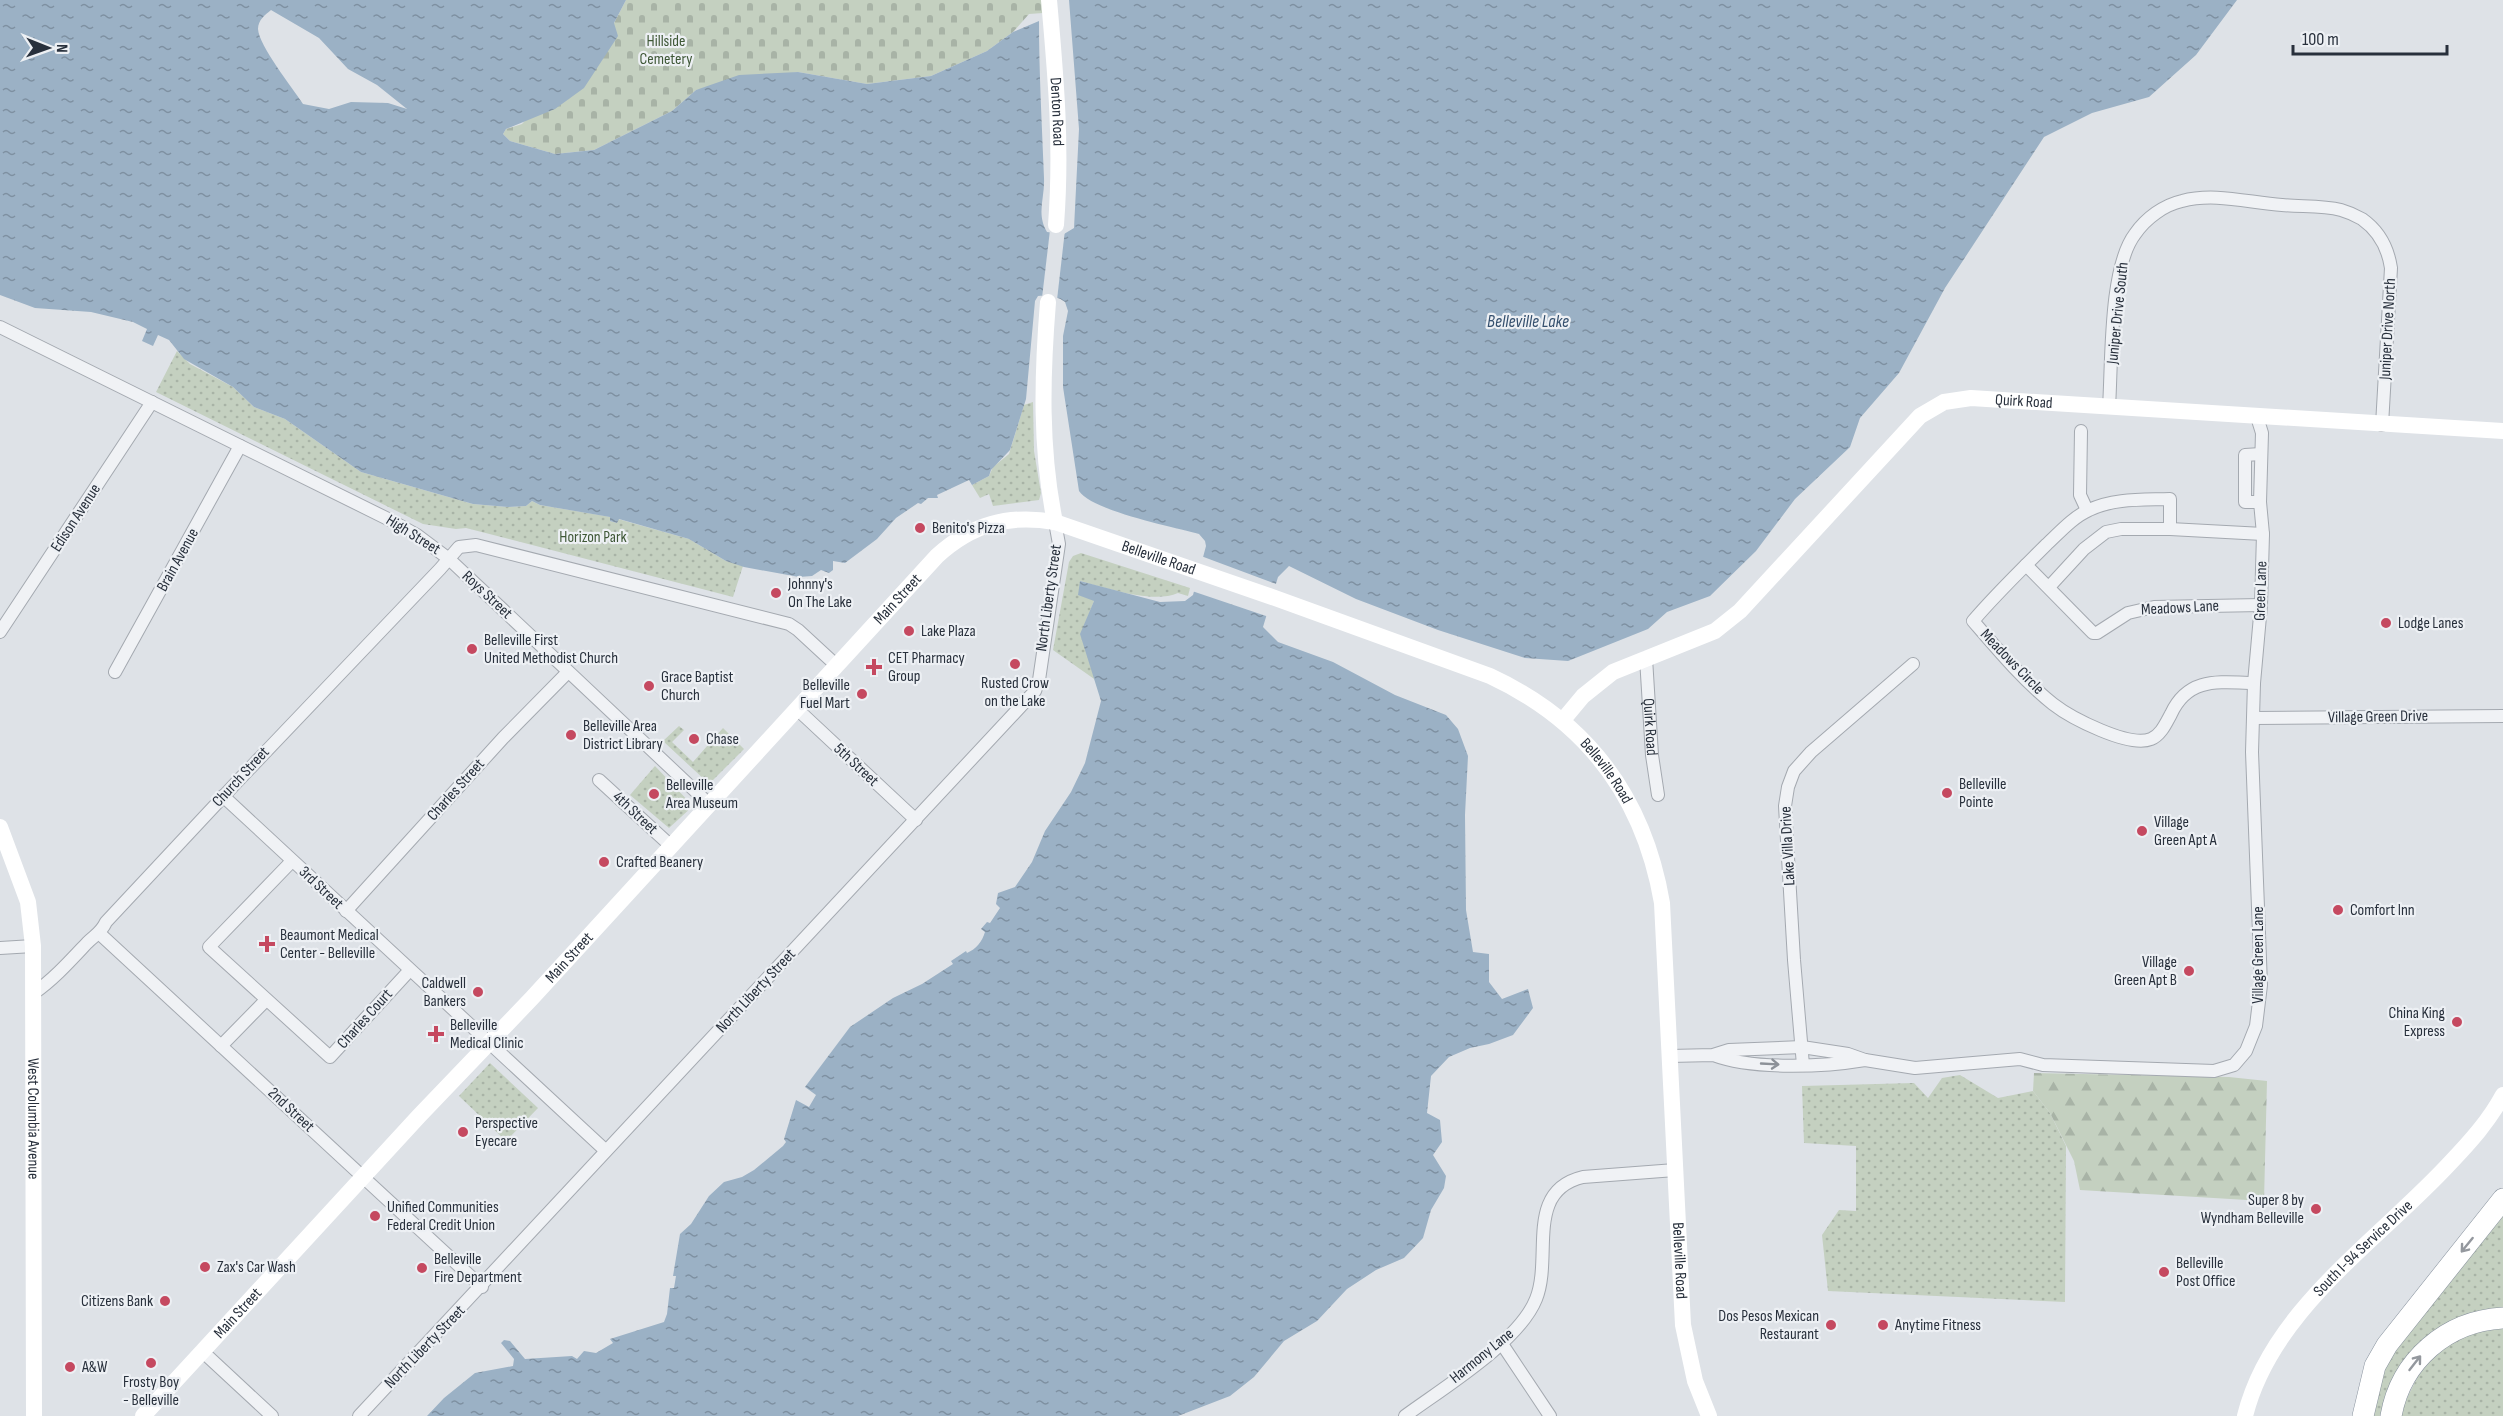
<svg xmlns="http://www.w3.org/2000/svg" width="2503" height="1416" viewBox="0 0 2503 1416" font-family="'Sofia Sans Condensed',sans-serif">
  <defs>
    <pattern id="green-dots" width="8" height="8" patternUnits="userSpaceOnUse" patternTransform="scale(1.5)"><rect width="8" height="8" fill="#c4d0c0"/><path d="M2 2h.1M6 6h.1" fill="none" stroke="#a8b3a6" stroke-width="1.8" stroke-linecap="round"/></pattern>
    <pattern id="forest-firs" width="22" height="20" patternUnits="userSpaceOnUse" patternTransform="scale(1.5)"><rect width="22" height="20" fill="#c4d0c0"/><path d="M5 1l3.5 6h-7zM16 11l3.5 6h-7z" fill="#a8b3a6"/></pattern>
    <pattern id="cemetery-stones" width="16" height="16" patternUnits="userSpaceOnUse" patternTransform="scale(1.5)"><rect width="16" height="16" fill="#c4d0c0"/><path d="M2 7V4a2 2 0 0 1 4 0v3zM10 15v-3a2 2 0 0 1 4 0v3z" fill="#a8b3a6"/></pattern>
    <pattern id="water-ripples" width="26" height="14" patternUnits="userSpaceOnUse" patternTransform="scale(1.5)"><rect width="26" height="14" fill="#9bb1c5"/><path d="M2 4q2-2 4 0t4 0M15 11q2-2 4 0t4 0" fill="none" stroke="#7e90a1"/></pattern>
  </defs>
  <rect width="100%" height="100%" fill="#dee2e7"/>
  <!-- green -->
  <g fill="url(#green-dots)">
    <polygon points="177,351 190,364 233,387 254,407 285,419 361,472 473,504 508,507 526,506 532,501 540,505 611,517 610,521 617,523 618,519 689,539 726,561 743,566 733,597 466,528 456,529 423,524 156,392"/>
    <polygon points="1033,402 1034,451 1041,493 1039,500 993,506 989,494 980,498 972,485 989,476 993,467 1009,454 1024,405"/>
    <path d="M 1081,553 L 1190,588 L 1188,596 L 1178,593 C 1153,604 1106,588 1080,581 L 1094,601 L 1081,634 L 1097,681 L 1053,650 L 1069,562 L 1073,556 Z"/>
    <polygon points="679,726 684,730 672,742 693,762 723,728 744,749 712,781 707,782 663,741"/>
    <polygon points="655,766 693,806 669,828 630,795"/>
    <polygon points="490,1063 538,1108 506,1141 459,1096"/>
    <polygon points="1960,1075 1998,1098 2033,1091 2050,1113 2066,1146 2065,1302 1828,1291 1822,1235 1839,1210 1856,1211 1856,1146 1804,1143 1802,1086 1914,1083 1928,1098 1942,1078"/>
    <polygon points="2503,1208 2503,1312 2455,1323 2385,1416 2369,1416 2379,1373"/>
    <polygon points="2503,1324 2503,1416 2398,1416 2427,1358 2459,1335"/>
  </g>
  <!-- forest -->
  <polygon fill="url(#forest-firs)" points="2034,1073 2229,1077 2267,1081 2264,1201 2080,1190 2074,1161 2050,1113 2033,1091"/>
  <!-- cemetery -->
  <polygon fill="url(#cemetery-stones)" points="626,0 1042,0 1043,13 1029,14 1013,32 987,51 931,76 867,84 798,72 696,90 672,111 594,150 555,154 510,141 503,134 506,129 522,124 614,23"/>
  <!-- water -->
  <path fill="url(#water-ripples)" fill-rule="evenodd" d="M 0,0 L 626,0 L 614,23 L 618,36 L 584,88 L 555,109 L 506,129 L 503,134 L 510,141 L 555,154 L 594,150 L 672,111 L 696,90 L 739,75 L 798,72 L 867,84 L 931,76 L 987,51 L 1013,32 L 1039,21 C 1039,73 1042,125 1044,178 C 1045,198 1036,214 1047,232 L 1064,234 L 1074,228 L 1079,129 L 1069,0 L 2237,0 L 2196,55 L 2149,97 L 2092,113 L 2044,137 L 1945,288 L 1899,373 L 1860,418 L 1850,447 L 1795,499 L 1756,551 L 1710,596 L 1667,612 L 1648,629 L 1568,661 L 1525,658 L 1438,630 L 1356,599 L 1289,566 L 1278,577 L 1263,627 L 1278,642 L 1333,662 L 1395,695 L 1446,715 L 1458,729 L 1468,756 L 1465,815 L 1466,910 L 1473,952 L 1489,954 L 1489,982 L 1502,999 L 1528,989 L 1533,1008 L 1513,1035 L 1489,1044 L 1470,1048 L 1449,1057 L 1431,1076 L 1427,1113 L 1440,1120 L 1442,1142 L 1433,1155 L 1446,1176 L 1444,1188 L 1431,1210 L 1423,1238 L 1404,1258 L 1376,1270 L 1347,1289 L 1317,1321 L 1284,1341 L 1254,1377 L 1230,1396 L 1178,1416 L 427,1416 L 444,1398 L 475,1373 L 513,1366 L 514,1359 L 501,1343 L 504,1340 L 510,1341 L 525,1359 L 572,1356 L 577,1359 L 584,1351 L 596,1353 L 613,1343 L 610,1339 L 664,1322 L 667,1314 L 670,1288 L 674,1288 L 676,1276 L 673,1276 L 680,1234 L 691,1224 L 709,1196 L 724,1182 L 742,1177 L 754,1170 L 783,1146 L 786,1142 L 784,1139 L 796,1100 L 809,1107 L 816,1095 L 805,1087 L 850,1027 L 893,998 L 922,984 L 953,964 L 951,961 L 966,951 L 967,953 C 976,949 982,942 985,932 L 981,929 L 987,922 L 990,923 L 1000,908 L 996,904 L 998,893 L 1015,887 L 1032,862 L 1045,831 L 1071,792 L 1085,763 L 1101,701 L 1080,634 L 1094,601 L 1078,595 L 1080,581 L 1160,602 L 1185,601 L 1193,595 L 1206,546 L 1205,541 L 1199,534 C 1174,527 1092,511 1079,491 L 1063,387 L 1063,336 L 1068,311 L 1065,302 C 1058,296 1046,295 1038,296 L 1035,301 L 1026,399 L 1010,450 L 991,470 L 989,476 L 972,485 L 969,480 L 937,495 L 938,498 L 928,498 L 921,504 L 918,503 L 896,518 L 877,539 L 845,563 L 833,561 L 833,570 L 829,573 L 821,570 L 812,576 L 799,577 L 744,567 L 726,561 L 689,539 L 619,519 L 617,523 L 610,521 L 610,517 L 540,505 L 532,501 L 526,506 L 508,507 L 473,504 L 361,472 L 285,419 L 254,407 L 233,387 L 184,359 L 169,340 L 158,335 L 153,346 L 142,341 L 147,329 L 133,322 L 91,312 L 35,308 L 0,295 ZM 271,10 L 319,38 L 348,69 L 377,85 L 407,109 L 388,103 L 351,102 L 329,109 L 303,104 C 292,87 259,46 258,29 C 258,20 265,15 271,10 Z"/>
  <!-- pier -->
  <g fill="#dee2e7">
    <polygon points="1050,230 1065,230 1057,300 1042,298"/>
    <polygon points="1201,556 1279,585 1269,617 1192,591"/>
  </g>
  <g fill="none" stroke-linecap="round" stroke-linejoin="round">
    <!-- street casing -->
    <g stroke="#a4a9b0" stroke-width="14">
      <g id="street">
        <polyline points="0,327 390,520 417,535 449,559 709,804"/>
        <path d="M 2109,407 C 2112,362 2109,268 2135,234 C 2146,218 2164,205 2182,201 C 2215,192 2250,203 2282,205 C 2301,207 2322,205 2341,210 C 2348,212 2355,215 2362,219 C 2379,231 2388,248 2391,268 L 2382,425"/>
        <polyline points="2081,431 2080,495 2087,510"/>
        <polyline points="2260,502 2245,502 2245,455 2261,454"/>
        <path d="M 2170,529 L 2170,499 C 2143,500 2114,498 2089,510 C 2073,517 2059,533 2046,545 C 2021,570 1996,594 1973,621 C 1998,650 2024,681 2053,704 C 2071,718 2129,748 2151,739 C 2161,735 2166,723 2171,714 C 2188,677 2218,682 2254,683"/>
        <polyline points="2026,565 2093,633 2097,633 2128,613 2154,607 2261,605"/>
        <polyline points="2049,587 2084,549 2106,532 2121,529 2170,529 2263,534"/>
        <polyline points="0,632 152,402"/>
        <path id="s1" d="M 1646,658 L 1652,755 L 1658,795"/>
        <polyline points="115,672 240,446"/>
        <polyline points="797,709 916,820"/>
        <polyline points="2254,718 2503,716"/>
        <polyline points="599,780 671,846"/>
        <polyline points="223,796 605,1150"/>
        <polyline points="292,861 209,947 330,1057 409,971"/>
        <polyline points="346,911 503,738 568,672"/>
        <polyline points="100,934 482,1287"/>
        <polyline points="0,948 33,946"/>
        <path d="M 34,993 C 54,979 70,961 87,943 C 95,935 101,933 106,922 L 234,785 L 440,569 L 459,547 L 476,545 L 789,624 L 798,630 L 837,666"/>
        <polyline points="221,1046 266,1000"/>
        <path d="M 1670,1056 L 1713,1055 L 1729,1050 L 1802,1047 L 1848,1054 L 1865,1060 C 1823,1067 1753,1070 1713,1055"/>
        <polyline points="1865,1060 1915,1068 2020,1059 2043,1065 2214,1071 2234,1065 2246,1051 2256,1026 2261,985 2252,752 2254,683 2261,605 2263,534 2260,502 2262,433 2257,417"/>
        <polyline points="1803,1065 1794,960 1785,806 1788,787 1794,771 1811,752 1913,664"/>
        <polyline points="1502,1344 1550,1416"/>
        <polyline points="202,1351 272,1416"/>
        <polyline points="359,1416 1035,691 1039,680 1059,544 1055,522"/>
        <path d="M 1405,1416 C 1443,1388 1519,1342 1536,1299 C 1553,1257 1524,1191 1583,1177 L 1675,1170"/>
      </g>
    </g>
    <!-- highway casing -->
    <g stroke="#86909c" stroke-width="22">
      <g id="highway">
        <polyline points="2363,1416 2375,1366 2387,1345 2503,1199"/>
        <path d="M 2391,1416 C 2401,1360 2447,1321 2503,1318"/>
      </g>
    </g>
    <!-- street -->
    <use href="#street" stroke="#f0f2f5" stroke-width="12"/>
    <!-- secondary -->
    <g stroke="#fff" stroke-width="16">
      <path id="s2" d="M 1049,0 C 1056,78 1062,147 1056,225"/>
      <path d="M 1048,302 C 1042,376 1040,449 1055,522"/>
      <path id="s3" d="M 1563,720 L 1583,696 L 1613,672 L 1715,631 L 1740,611 L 1920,416 L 1944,402 L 1971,398 L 2503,431"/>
      <path id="s4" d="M 0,827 L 28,902 L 33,946 L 34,1416"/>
      <path id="s5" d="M 143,1416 L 419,1116 L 532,998 L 937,556 C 972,524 1008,514 1055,522 L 1275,598 L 1490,676 C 1587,721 1644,798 1662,903 L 1683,1325 L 1695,1381 L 1709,1416"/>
      <path id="s6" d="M 2245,1416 C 2271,1310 2379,1240 2450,1163 C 2470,1142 2489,1121 2503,1095"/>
    </g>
    <!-- highway -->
    <use href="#highway" stroke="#fff" stroke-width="21"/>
  </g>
  <!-- one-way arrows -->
  <defs><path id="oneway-shaft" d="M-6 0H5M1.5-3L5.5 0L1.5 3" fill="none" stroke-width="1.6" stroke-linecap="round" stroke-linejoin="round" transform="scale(1.5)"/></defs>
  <use stroke="#8c9198" href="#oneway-shaft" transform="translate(1770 1064) rotate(3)"/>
  <g stroke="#94989e">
    <use href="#oneway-shaft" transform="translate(2467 1245) rotate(129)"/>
    <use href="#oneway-shaft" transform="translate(2415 1363) rotate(-52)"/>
  </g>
  <!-- markers -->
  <g fill="#c54960" stroke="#edf0f4" stroke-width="2">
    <circle cx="920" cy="528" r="6"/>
    <circle cx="776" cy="593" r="6"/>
    <circle cx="2386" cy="623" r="6"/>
    <circle cx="909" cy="631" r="6"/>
    <circle cx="472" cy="649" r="6"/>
    <circle cx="1015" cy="664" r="6"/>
    <path d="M871 658h6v6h6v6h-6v6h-6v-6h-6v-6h6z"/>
    <circle cx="649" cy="686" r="6"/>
    <circle cx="862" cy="694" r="6"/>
    <circle cx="571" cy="735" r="6"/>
    <circle cx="694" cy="739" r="6"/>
    <circle cx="1947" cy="793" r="6"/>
    <circle cx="654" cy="794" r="6"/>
    <circle cx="2142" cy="831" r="6"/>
    <circle cx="604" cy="862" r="6"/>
    <circle cx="2338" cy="910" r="6"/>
    <path d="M264 935h6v6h6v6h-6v6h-6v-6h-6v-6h6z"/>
    <circle cx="2189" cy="971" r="6"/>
    <circle cx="478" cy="992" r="6"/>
    <circle cx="2457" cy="1022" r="6"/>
    <path d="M433 1025h6v6h6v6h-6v6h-6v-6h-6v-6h6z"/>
    <circle cx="463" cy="1132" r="6"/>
    <circle cx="2316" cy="1209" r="6"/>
    <circle cx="375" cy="1216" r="6"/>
    <circle cx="205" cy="1267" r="6"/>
    <circle cx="422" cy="1268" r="6"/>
    <circle cx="2164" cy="1272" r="6"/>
    <circle cx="165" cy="1301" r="6"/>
    <circle cx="1831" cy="1325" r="6"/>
    <circle cx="1883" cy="1325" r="6"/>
    <circle cx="151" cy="1363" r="6"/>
    <circle cx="70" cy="1367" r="6"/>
  </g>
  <g text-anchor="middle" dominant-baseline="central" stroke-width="4.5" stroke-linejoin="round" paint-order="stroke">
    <!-- park labels -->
    <g font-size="16" fill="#3e5736" stroke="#edf0f4">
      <text x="666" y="41">Hillside<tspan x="666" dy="18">Cemetery</tspan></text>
      <text x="593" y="537">Horizon Park</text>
    </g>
    <!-- street labels -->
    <g font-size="16" fill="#28303c" stroke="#edf0f4">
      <text stroke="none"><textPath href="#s2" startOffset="112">Denton Road</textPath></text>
      <text transform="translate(2118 313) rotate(-84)">Juniper Drive South</text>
      <text transform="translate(2388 329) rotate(-87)">Juniper Drive North</text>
      <text stroke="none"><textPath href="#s3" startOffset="585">Quirk Road</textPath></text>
      <text transform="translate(76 518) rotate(-57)">Edison Avenue</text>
      <text transform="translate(413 535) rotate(32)">High Street</text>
      <text stroke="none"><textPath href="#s5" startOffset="1408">Belleville Road</textPath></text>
      <text transform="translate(178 560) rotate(-61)">Brain Avenue</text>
      <text transform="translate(2261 591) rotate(-88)">Green Lane</text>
      <text transform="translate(487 595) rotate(43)">Roys Street</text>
      <text transform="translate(1049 598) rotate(-82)">North Liberty Street</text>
      <text stroke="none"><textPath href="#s5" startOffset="1112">Main Street</textPath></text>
      <text transform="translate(2180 608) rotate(-3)">Meadows Lane</text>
      <text transform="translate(2012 662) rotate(46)">Meadows Circle</text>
      <text transform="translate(2378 717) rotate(-1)">Village Green Drive</text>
      <text stroke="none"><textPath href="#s1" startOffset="69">Quirk Road</textPath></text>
      <text transform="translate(856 765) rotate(43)">5th Street</text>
      <text stroke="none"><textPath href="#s5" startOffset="1912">Belleville Road</textPath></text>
      <text transform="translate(241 777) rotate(-47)">Church Street</text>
      <text transform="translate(456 790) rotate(-48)">Charles Street</text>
      <text transform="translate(635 813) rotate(43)">4th Street</text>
      <text transform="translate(1788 846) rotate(-93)">Lake Villa Drive</text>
      <text transform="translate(321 888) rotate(43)">3rd Street</text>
      <text transform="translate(2258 955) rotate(-90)">Village Green Lane</text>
      <text stroke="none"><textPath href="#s5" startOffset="626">Main Street</textPath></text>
      <text transform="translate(756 991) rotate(-47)">North Liberty Street</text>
      <text transform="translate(365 1019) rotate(-48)">Charles Court</text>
      <text transform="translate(291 1110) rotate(43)">2nd Street</text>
      <text stroke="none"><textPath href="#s4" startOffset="297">West Columbia Avenue</textPath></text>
      <text stroke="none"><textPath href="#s6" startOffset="208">South I-94 Service Drive</textPath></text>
      <text stroke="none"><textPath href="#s5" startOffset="2415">Belleville Road</textPath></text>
      <text stroke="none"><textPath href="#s5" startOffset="140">Main Street</textPath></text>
      <text transform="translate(425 1347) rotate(-46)">North Liberty Street</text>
      <text transform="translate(1482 1356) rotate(-39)">Harmony Lane</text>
    </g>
    <!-- poi labels -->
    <g font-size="16" fill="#28303c" stroke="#edf0f4" text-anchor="start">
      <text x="932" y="528">Benito's Pizza</text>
      <text x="788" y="584">Johnny's<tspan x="788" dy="18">On The Lake</tspan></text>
      <text x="2398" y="623">Lodge Lanes</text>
      <text x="921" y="631">Lake Plaza</text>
      <text x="484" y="640">Belleville First<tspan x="484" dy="18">United Methodist Church</tspan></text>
      <text x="888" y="658">CET Pharmacy<tspan x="888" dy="18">Group</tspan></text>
      <text x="661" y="677">Grace Baptist<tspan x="661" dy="18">Church</tspan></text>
      <text x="1015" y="683" text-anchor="middle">Rusted Crow<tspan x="1015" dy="18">on the Lake</tspan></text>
      <text x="850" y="685" text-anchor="end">Belleville<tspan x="850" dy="18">Fuel Mart</tspan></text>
      <text x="583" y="726">Belleville Area<tspan x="583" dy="18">District Library</tspan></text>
      <text x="706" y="739">Chase</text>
      <text x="1959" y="784">Belleville<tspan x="1959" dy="18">Pointe</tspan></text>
      <text x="666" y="785">Belleville<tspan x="666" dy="18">Area Museum</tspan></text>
      <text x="2154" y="822">Village<tspan x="2154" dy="18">Green Apt A</tspan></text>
      <text x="616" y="862">Crafted Beanery</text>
      <text x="2350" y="910">Comfort Inn</text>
      <text x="280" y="935">Beaumont Medical<tspan x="280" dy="18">Center - Belleville</tspan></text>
      <text x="2177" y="962" text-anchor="end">Village<tspan x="2177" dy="18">Green Apt B</tspan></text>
      <text x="466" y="983" text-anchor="end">Caldwell<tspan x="466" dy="18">Bankers</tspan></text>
      <text x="2445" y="1013" text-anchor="end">China King<tspan x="2445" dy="18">Express</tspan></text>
      <text x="450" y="1025">Belleville<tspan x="450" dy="18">Medical Clinic</tspan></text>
      <text x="475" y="1123">Perspective<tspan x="475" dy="18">Eyecare</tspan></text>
      <text x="2304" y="1200" text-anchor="end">Super 8 by<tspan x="2304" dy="18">Wyndham Belleville</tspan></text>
      <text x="387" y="1207">Unified Communities<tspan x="387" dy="18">Federal Credit Union</tspan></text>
      <text x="434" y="1259">Belleville<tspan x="434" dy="18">Fire Department</tspan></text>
      <text x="2176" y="1263">Belleville<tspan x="2176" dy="18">Post Office</tspan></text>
      <text x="217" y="1267">Zax's Car Wash</text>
      <text x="153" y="1301" text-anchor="end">Citizens Bank</text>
      <text x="1819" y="1316" text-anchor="end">Dos Pesos Mexican<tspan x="1819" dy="18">Restaurant</tspan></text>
      <text x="1895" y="1325">Anytime Fitness</text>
      <text x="82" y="1367">A&amp;W</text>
      <text x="151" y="1382" text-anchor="middle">Frosty Boy<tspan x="151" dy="18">- Belleville</tspan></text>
    </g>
    <!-- water labels -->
    <g font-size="18" font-style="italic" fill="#35506e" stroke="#edf0f4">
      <text x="1528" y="321">Belleville Lake</text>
    </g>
  </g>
  <!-- north arrow -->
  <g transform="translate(48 48) rotate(91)" stroke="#edf0f4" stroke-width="4.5" paint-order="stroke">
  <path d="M0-4.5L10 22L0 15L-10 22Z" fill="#28303c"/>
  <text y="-9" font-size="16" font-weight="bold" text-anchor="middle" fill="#28303c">N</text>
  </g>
  <!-- scale -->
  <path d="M2293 45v9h154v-9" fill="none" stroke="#28303c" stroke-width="3"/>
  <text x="2302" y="45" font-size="18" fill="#28303c" stroke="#edf0f4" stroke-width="4.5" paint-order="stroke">100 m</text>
</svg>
